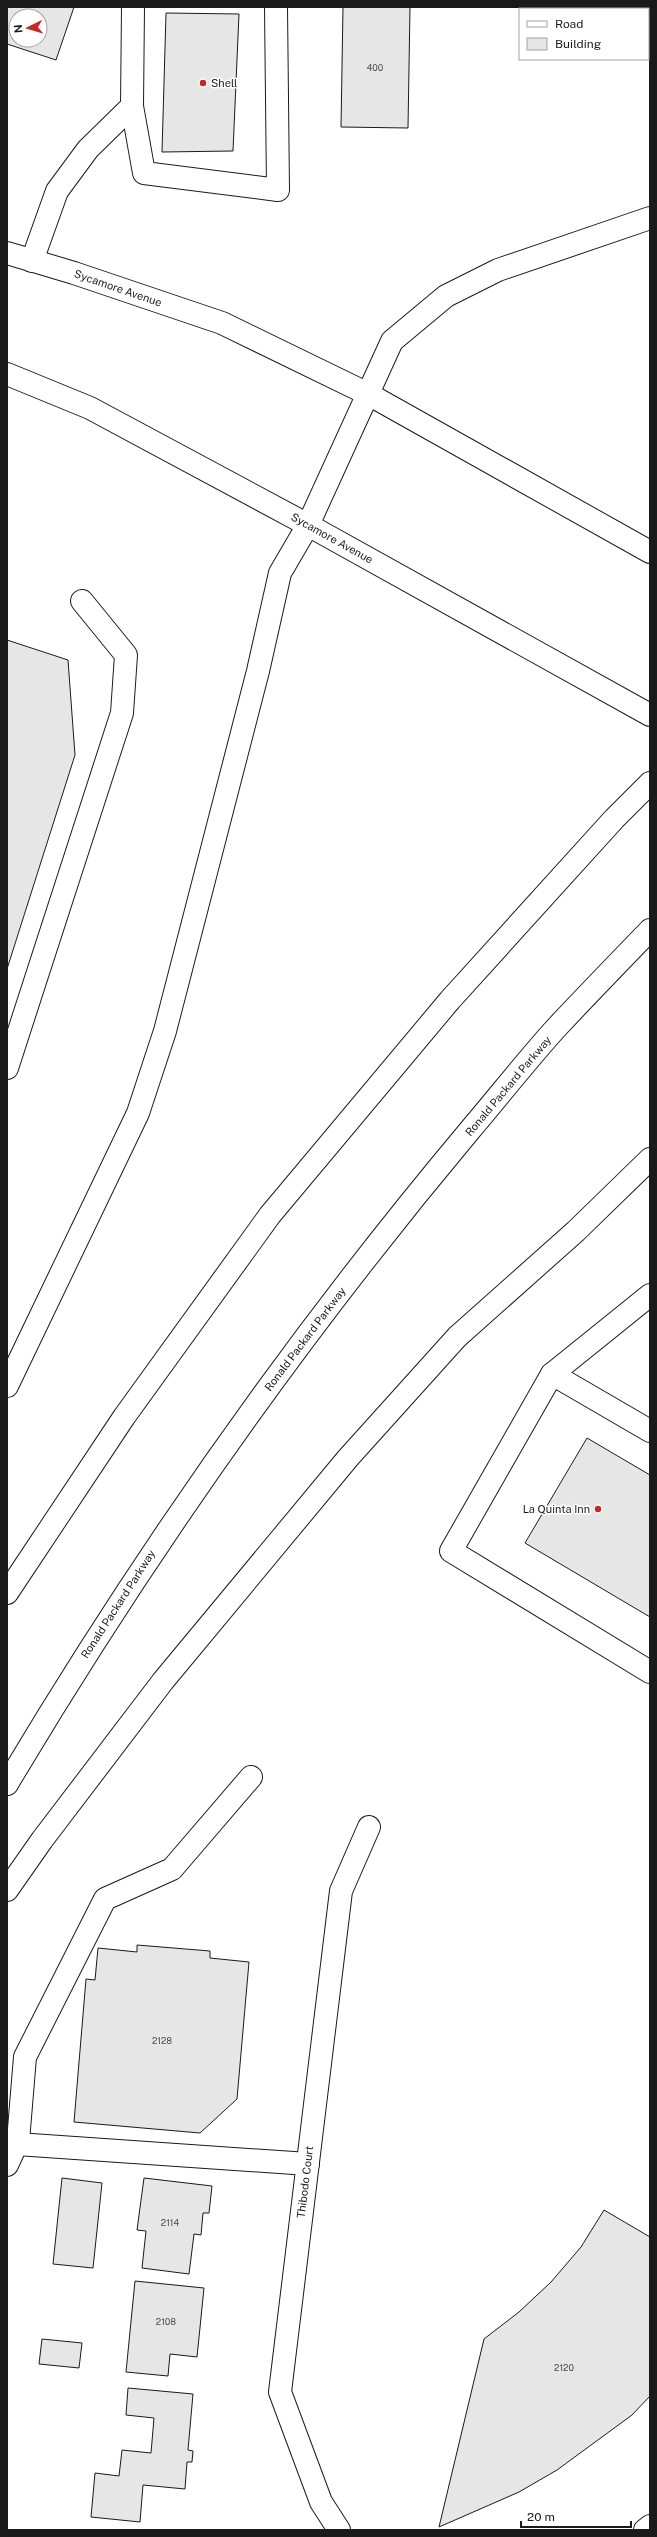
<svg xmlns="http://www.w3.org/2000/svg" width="657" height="2537" viewBox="0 0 657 2537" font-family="'Public Sans',sans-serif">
  <rect width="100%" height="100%" fill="#fff"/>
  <!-- building -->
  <g fill="#e6e6e6" stroke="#1a1a1a" fill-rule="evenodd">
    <path d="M 7,7 L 74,7 L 56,60 L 7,44 ZM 16,16 L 40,16 L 40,40 L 16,40 Z"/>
    <polygon points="343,7 410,7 408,128 341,127"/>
    <polygon points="166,13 239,14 233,151 162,152"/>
    <polygon points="7,640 68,660 75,755 7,969"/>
    <polygon points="587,1438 650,1475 650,1617 525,1543"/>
    <polygon points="137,1945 210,1951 210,1958 249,1962 237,2099 200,2133 74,2122 86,1979 95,1980 98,1948 137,1952"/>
    <polygon points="62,2178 102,2183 93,2268 53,2264"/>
    <polygon points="144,2178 212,2186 209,2213 203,2213 201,2235 194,2234 189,2274 142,2268 146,2231 137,2230"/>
    <polygon points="604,2210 650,2237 650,2396 632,2415 557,2470 519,2492 439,2527 484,2339 519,2312 551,2282 581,2247"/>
    <polygon points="135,2281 204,2288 197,2357 170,2354 168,2376 126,2372"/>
    <polygon points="42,2339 82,2343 79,2368 39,2364"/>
    <polygon points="128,2388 193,2394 188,2450 193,2451 192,2462 187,2462 185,2489 143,2485 140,2522 91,2517 95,2473 119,2476 122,2450 151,2453 154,2418 126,2415"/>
  </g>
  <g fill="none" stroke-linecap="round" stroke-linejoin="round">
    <!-- minor casing -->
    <g stroke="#1a1a1a" stroke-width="24">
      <g id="minor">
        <polyline points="133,7 132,106 144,173 278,190 276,7"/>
        <polyline points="32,261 57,191 88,149 132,106"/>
        <polyline points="7,1068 122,713 126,655 82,601"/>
        <polyline points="650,1295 552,1374 451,1551 650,1672"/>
        <polyline points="552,1374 650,1431"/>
        <polyline points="17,2144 308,2164"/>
        <polyline points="7,2165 18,2141 25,2057 105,1899 172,1869 251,1777"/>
        <polyline points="339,2530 321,2502 280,2392 341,1891 369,1827"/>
        <polyline points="645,2530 650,2526"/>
      </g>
    </g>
    <!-- major casing -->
    <g stroke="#1a1a1a" stroke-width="24">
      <g id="major">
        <polyline points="7,253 74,273 222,323 370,395 650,552"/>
        <polyline points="7,374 90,408 308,525 650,715"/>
      </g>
    </g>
    <!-- highway casing -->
    <g stroke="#1a1a1a" stroke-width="24">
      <g id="highway">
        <polyline points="7,1386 138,1113 165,1031 258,671 280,573 308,525 392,341 446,296 498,270 650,218"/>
        <polyline points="7,1593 124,1417 270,1215 450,1000 614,819 650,783"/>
        <path d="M 7,1784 C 144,1554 298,1335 470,1130 C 499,1096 527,1060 557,1027 C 588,994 619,962 650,930"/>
        <polyline points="7,1890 42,1840 163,1681 348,1458 457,1337 576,1231 650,1159"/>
      </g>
    </g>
    <!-- minor -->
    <use href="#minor" stroke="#fff" stroke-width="22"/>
    <!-- major -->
    <use href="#major" stroke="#fff" stroke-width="22"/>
    <!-- highway -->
    <use href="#highway" stroke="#fff" stroke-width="22"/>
  </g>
  <!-- markers -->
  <g fill="#c62828" stroke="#fff" stroke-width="1.5">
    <circle cx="203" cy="83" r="4"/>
    <circle cx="598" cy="1509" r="4"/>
  </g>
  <g text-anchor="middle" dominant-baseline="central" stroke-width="3" stroke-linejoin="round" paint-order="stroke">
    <!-- number labels -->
    <g font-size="9" fill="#4d4d4d">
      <text x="375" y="67">400</text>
      <text x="162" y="2040">2128</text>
      <text x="170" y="2222">2114</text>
      <text x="166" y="2321">2108</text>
      <text x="564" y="2367">2120</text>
    </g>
    <!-- poi labels -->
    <g font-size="11" fill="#1a1a1a" stroke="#fff" text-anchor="start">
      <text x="211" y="83">Shell</text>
      <text x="590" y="1509" text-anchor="end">La Quinta Inn</text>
    </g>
    <!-- street labels -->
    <g font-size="11" fill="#1a1a1a" stroke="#fff">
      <text transform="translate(118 288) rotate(19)">Sycamore Avenue</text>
      <text transform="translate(332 538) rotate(29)">Sycamore Avenue</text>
      <text transform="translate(508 1086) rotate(-50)">Ronald Packard Parkway</text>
      <text transform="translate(305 1339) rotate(-53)">Ronald Packard Parkway</text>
      <text transform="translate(118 1604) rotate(-57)">Ronald Packard Parkway</text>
      <text transform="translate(305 2182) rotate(-83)">Thibodo Court</text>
    </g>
  </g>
  <!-- border -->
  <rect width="657" height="2537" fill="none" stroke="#1a1a1a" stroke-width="16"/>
  <!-- legend -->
  <rect x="519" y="8" width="130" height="52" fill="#ffffff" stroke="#a3a3a3"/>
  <rect x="527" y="21" width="20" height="6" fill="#ffffff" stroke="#a3a3a3"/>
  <text x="555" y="28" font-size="12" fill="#1a1a1a">Road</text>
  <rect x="527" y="38" width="20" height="12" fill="#e6e6e6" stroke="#a3a3a3"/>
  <text x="555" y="48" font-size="12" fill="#1a1a1a">Building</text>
  <!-- north arrow -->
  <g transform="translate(28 28) rotate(265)"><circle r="19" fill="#ffffff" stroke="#a3a3a3"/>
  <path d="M0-3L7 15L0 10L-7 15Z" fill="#c62828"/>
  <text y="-6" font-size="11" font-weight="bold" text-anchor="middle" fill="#1a1a1a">N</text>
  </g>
  <!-- scale -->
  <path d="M521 2521v6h110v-6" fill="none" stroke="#1a1a1a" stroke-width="2"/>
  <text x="527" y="2521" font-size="12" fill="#1a1a1a" stroke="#ffffff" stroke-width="3" paint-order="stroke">20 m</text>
</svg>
